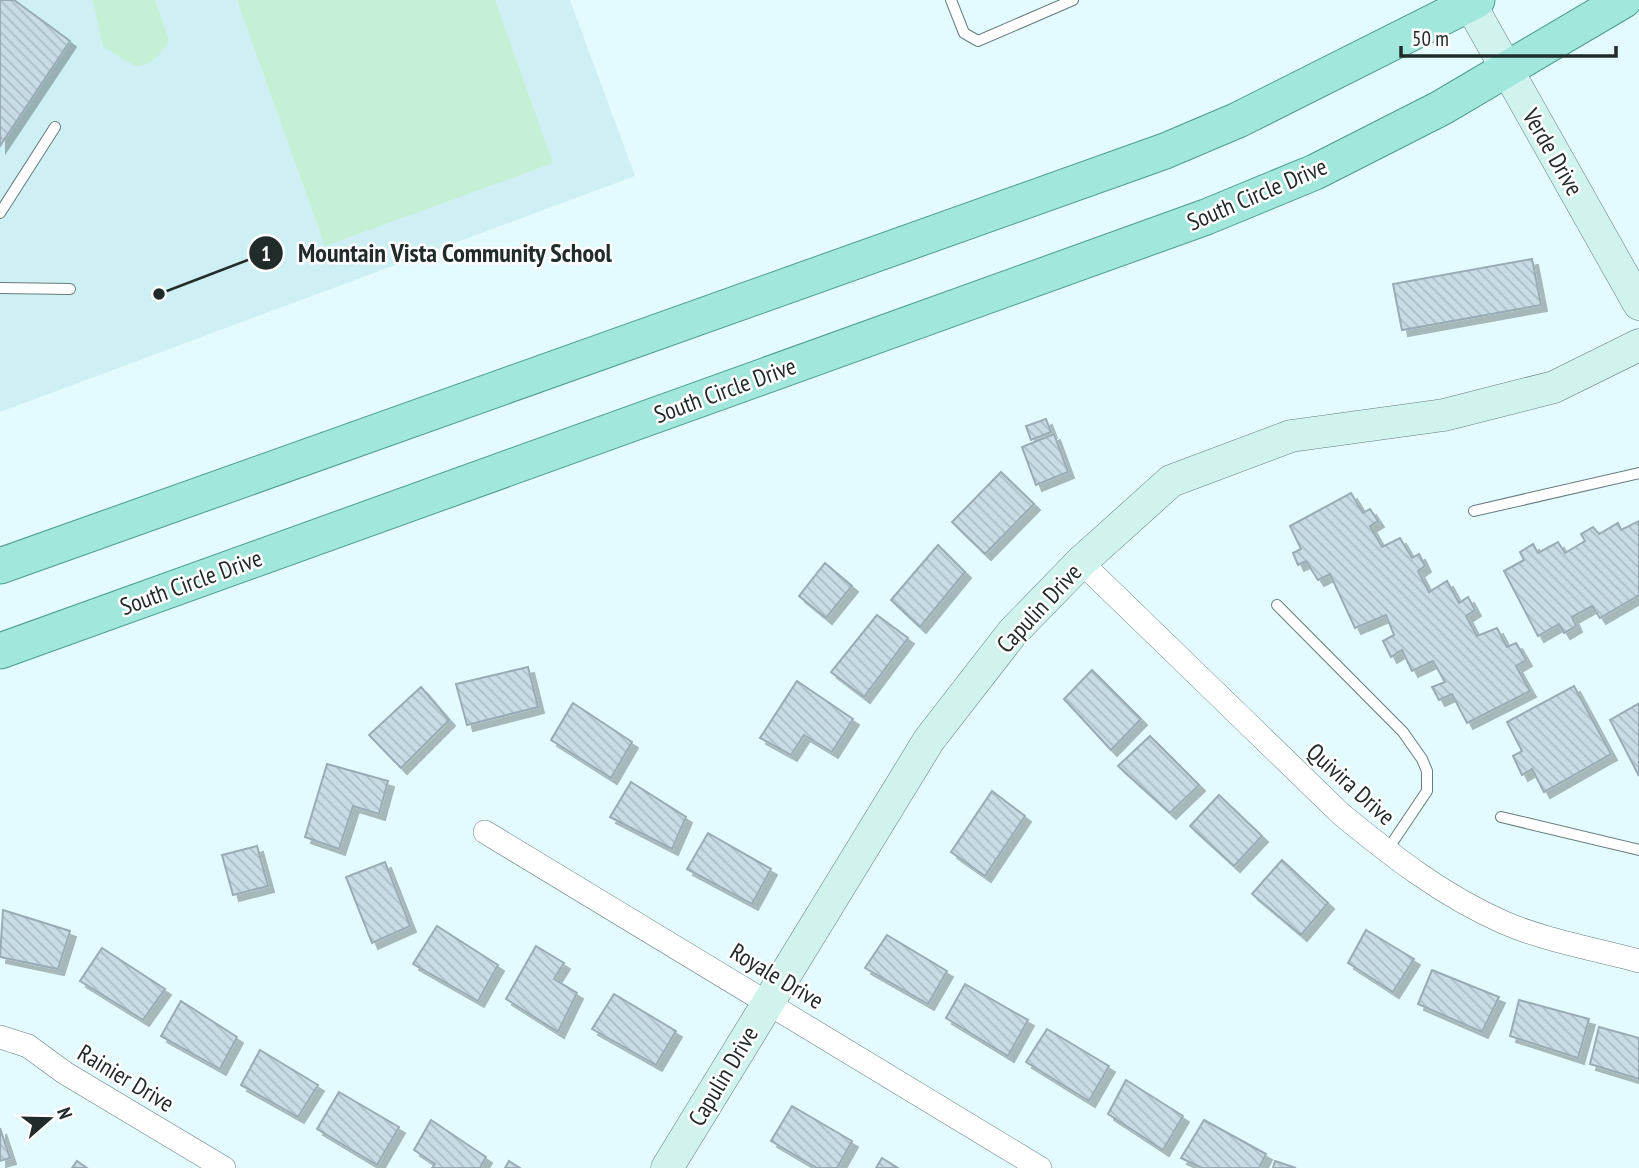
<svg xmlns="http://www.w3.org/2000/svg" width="1639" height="1168" viewBox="0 0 1639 1168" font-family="'PT Sans Narrow',sans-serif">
  <defs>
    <pattern id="building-back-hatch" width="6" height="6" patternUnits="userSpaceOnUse" patternTransform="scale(1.75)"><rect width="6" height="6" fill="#c8dce5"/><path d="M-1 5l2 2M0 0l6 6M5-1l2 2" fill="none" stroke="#acbdc5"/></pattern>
    <filter id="shadow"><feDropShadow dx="6" dy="6" stdDeviation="0" flood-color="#0004"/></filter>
  </defs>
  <rect width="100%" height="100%" fill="#e3fbfe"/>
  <!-- built -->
  <polygon fill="#cef0f4" points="0,0 570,0 635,176 0,412"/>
  <!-- green -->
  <g fill="#c6f0d6">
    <path d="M 93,0 L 155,0 L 169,40 C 161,55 153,65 135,66 L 103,47 Z"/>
    <polygon points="237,0 495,0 553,163 325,246"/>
  </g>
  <!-- building -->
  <g fill="url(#building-back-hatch)" stroke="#99acb5" stroke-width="2" filter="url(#shadow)">
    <polygon points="0,0 14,0 70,41 0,146"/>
    <polygon points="1532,259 1541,305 1402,330 1393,284"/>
    <polygon points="1046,419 1051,432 1031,440 1026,426"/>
    <polygon points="1054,434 1068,472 1036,485 1022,447"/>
    <polygon points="1001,472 1034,504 985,554 952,522"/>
    <polygon points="1351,493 1363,513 1370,509 1378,521 1370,526 1382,547 1400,538 1412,558 1419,554 1425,566 1418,571 1429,592 1447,581 1459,603 1468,597 1475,610 1466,616 1477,636 1497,628 1507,647 1516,643 1526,660 1516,666 1530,691 1467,723 1452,694 1439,700 1432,687 1445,682 1433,661 1412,671 1402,650 1391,657 1383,641 1394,635 1386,615 1355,628 1330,574 1318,580 1306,561 1298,565 1293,553 1301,549 1290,526"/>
    <polygon points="1639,521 1639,595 1600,618 1592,606 1572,617 1576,626 1564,633 1559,624 1538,636 1504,571 1524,560 1520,552 1533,544 1538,553 1558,542 1565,553 1585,541 1581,534 1593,527 1599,534 1618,523 1621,530"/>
    <polygon points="938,545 965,572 920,627 891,600"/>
    <polygon points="825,563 852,586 826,618 799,596"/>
    <polygon points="877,615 908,638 864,697 831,672"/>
    <polygon points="528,667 538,707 467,725 456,684"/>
    <polygon points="1092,670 1141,719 1111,750 1064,699"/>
    <polygon points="797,681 853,719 832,752 804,735 791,755 760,738"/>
    <polygon points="1574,686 1611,754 1544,792 1532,769 1522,775 1513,756 1522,751 1507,722"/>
    <polygon points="421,687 449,720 401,768 369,735"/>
    <polygon points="573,703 632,742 611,778 551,740"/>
    <polygon points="1638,704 1639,706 1639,776 1610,720"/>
    <polygon points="1150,736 1199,785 1170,813 1118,766"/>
    <polygon points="327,764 388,781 379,814 353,806 339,849 305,837"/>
    <polygon points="631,782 686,817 672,849 610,817"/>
    <polygon points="992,791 1025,816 985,876 951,852"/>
    <polygon points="1219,795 1262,836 1234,866 1190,826"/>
    <polygon points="708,833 771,869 752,904 687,869"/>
    <polygon points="257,846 268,886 233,895 222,855"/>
    <polygon points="1282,860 1328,903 1301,935 1252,894"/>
    <polygon points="385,862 410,926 372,943 346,877"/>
    <polygon points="3,910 70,931 58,969 0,957"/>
    <polygon points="437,926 498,965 478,1001 413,964"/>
    <polygon points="1366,930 1414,959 1393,992 1348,963"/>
    <polygon points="887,935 947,971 928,1004 865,968"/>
    <polygon points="536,946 564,963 554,979 577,993 558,1032 506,999"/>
    <polygon points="102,948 165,989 143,1020 80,981"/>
    <polygon points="1432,970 1499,997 1482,1032 1418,1004"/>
    <polygon points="965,984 1028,1020 1008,1056 946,1018"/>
    <polygon points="614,994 676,1031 656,1065 592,1029"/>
    <polygon points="1519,1000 1589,1019 1578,1058 1510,1036"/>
    <polygon points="181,1001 237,1037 220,1069 161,1036"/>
    <polygon points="1599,1027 1639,1038 1639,1079 1590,1064"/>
    <polygon points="1047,1029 1109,1066 1089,1101 1026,1062"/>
    <polygon points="260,1050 318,1085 298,1117 241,1085"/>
    <polygon points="1126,1080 1183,1116 1163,1150 1108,1114"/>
    <polygon points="339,1092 399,1127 377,1165 317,1129"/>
    <polygon points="792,1106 852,1141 837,1168 817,1168 771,1141"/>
    <polygon points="431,1120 486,1157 480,1168 432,1168 435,1164 414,1150"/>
    <polygon points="1204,1120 1266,1154 1259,1168 1202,1168 1181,1158"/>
    <polygon points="0,1128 10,1158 0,1161"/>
    <polygon points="882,1158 898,1168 876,1168"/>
    <polygon points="77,1161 87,1168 72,1168"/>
    <polygon points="509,1161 520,1168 505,1168"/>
    <polygon points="1275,1161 1296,1168 1273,1168"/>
  </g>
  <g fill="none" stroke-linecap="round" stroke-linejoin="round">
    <!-- lane casing -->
    <g stroke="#667c7f" stroke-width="12">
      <g id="lane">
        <polyline points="951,0 964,33 978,41 1073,0"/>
        <polyline points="0,213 55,127"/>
        <polyline points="0,288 70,289"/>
        <polyline points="1474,511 1639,473"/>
        <polyline points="1277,605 1403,732 1422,759 1427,771 1427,791 1386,852"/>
        <polyline points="1501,817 1639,850"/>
      </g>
    </g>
    <!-- street casing -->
    <g stroke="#667c7f" stroke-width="24">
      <g id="street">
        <path d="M 1081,562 L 1341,814 C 1392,856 1443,896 1505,923 C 1547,941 1596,949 1639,961"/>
        <polyline points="485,832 1040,1168"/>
        <polyline points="0,1037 28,1046 65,1073 224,1168"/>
      </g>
    </g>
    <!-- secondary casing -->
    <g stroke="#667c7f" stroke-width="33">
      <g id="secondary">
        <polyline points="1470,4 1639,304"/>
        <polyline points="667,1168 929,740 1012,633 1081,562 1171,481 1291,436 1444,415 1554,387 1639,345"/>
      </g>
    </g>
    <!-- primary casing -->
    <g stroke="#4c9b8f" stroke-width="37">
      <g id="primary">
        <polyline points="0,566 1165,151 1238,120 1477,0"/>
        <polyline points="0,651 1206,217 1315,172 1441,108 1624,0"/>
      </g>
    </g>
    <!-- lane -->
    <use href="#lane" stroke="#fff" stroke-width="10"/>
    <!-- street -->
    <use href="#street" stroke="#fff" stroke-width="23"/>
    <!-- secondary -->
    <use href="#secondary" stroke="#d0f3ee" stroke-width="32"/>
    <!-- primary -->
    <use href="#primary" stroke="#a1e7dc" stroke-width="35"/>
  </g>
  <g text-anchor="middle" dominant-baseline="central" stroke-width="5" stroke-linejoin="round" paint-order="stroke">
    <!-- street labels -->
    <g font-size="24" fill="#222b2c" stroke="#fff">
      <text transform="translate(1553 152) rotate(60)">Verde Drive</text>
      <text transform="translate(1257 194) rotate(-23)">South Circle Drive</text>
      <text transform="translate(725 390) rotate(-20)">South Circle Drive</text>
      <text transform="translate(191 582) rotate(-20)">South Circle Drive</text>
      <text transform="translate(1039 608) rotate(-47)">Capulin Drive</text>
      <text transform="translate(1351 784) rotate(42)">Quivira Drive</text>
      <text transform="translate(777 976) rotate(31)">Royale Drive</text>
      <text transform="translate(723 1076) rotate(-59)">Capulin Drive</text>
      <text transform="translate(126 1078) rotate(31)">Rainier Drive</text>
    </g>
  </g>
  <!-- callouts -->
  <path fill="none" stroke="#222b2c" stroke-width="2.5" d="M159 294L266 253"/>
  <g fill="#222b2c" stroke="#fff" stroke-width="2.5">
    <circle cx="159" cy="294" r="7"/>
    <circle cx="266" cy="253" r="18"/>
  </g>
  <g font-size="21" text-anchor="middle" font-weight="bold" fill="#fff">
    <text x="266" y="261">1</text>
  </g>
  <g font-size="26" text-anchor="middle" font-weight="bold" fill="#222b2c" stroke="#fff" stroke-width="5" stroke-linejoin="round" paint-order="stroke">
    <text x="455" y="262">Mountain Vista Community School</text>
  </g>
  <!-- north arrow -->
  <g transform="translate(49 1119) rotate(70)" stroke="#ffffff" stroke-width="5" paint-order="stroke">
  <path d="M0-5L12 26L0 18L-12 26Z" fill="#222b2c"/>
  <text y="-10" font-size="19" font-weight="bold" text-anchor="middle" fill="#222b2c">N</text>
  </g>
  <!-- scale -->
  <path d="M1401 46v10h215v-10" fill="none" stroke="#222b2c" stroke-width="3.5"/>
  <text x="1412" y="46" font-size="21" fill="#222b2c" stroke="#ffffff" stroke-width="5" paint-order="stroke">50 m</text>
</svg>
